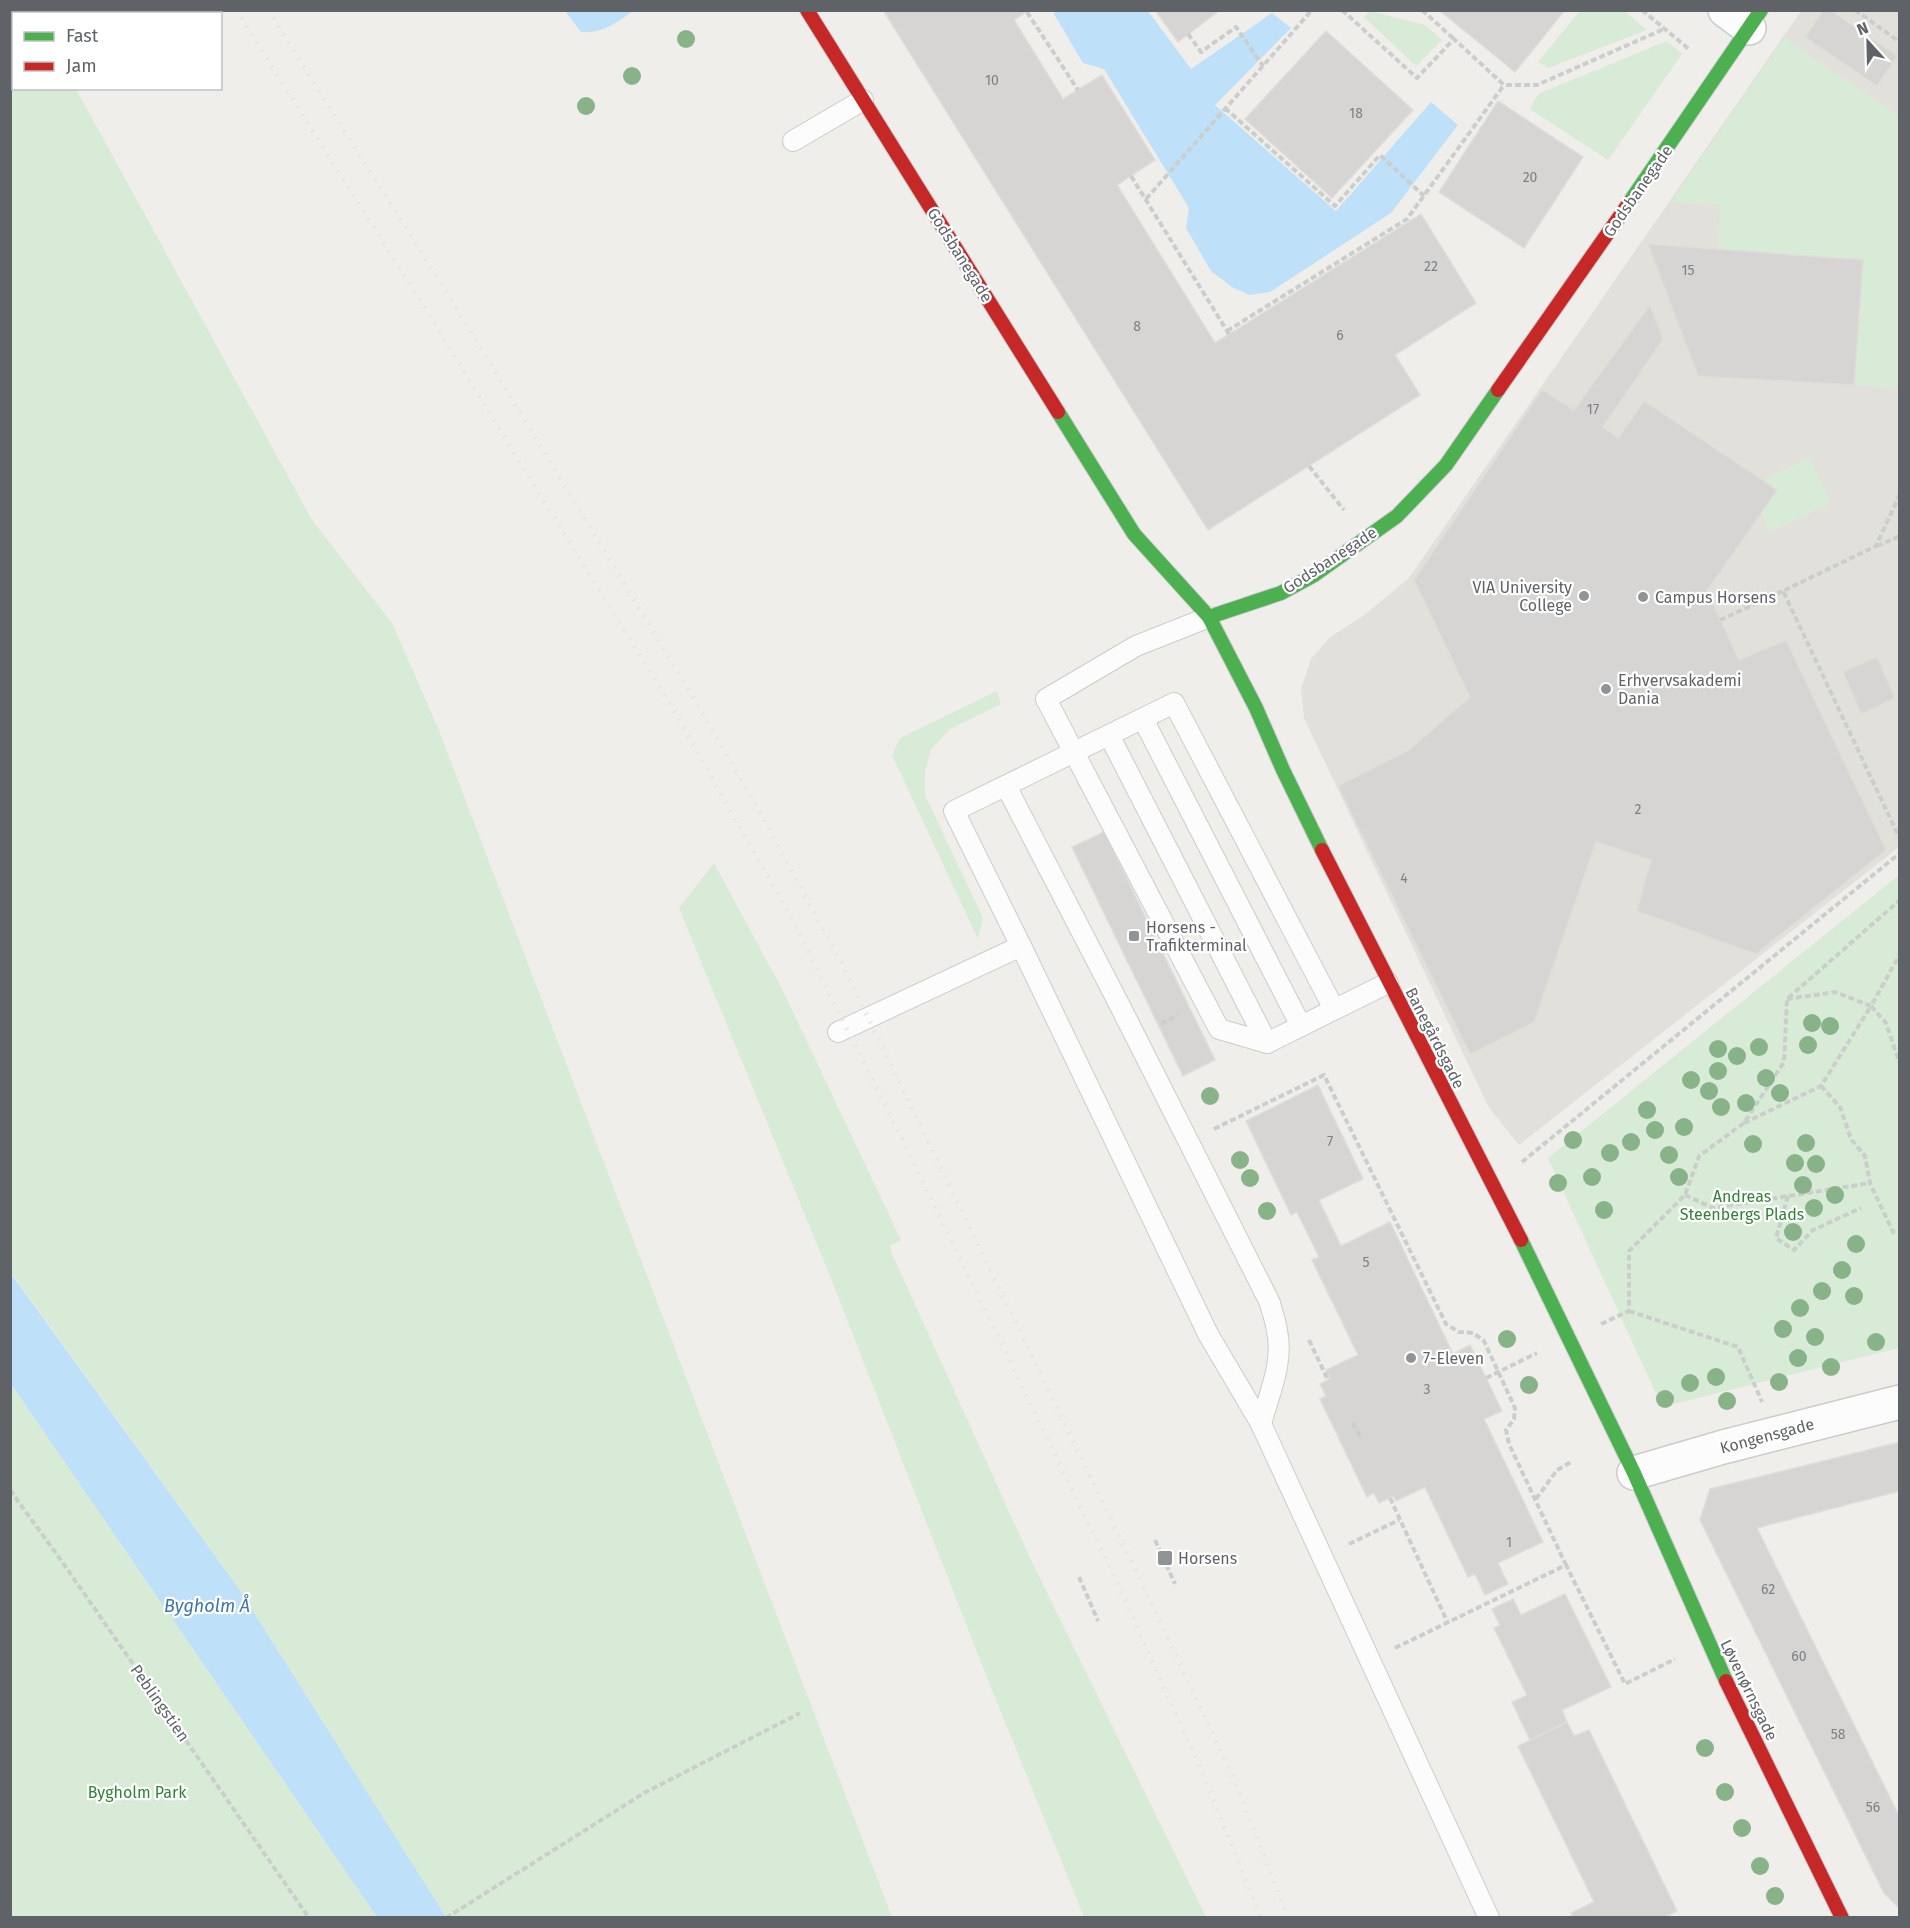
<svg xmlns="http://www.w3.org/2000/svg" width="1910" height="1928" viewBox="0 0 1910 1928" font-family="'Fira Sans',sans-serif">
  <rect width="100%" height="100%" fill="#efeeea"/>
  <!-- education -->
  <polygon fill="#e2e0da" points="1801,11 1899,11 1899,847 1519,1145 1488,1106 1304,718 1301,689 1311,659 1330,637 1363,616 1409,578"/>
  <!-- green -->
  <g fill="#d8ebd6">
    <polygon points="10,11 31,11 33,13 14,14 14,88 76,89 312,520 392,623 438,728 892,1917 446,1917 239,1589 11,1272"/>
    <polygon points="1370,11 1425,25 1442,40 1416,66 1364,17"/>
    <polygon points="1580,11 1624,11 1647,30 1548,68 1538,62"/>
    <polygon points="1784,38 1899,116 1899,389 1854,385 1863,260 1718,250 1720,205 1671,202"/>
    <polygon points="1667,41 1682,54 1608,160 1530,109 1538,94"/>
    <polygon points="1809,458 1831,503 1770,532 1761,512 1777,490 1762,480"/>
    <polygon points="997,691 1001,704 950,729 931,749 925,771 925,795 983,918 978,939 892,755 900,738"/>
    <polygon points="714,863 783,991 901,1240 890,1246 893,1256 1031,1560 1206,1917 1084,1917 986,1675 828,1271 679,908"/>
    <polygon points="1899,875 1899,1348 1662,1407 1548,1158"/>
    <polygon points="11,1384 377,1917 11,1917"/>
  </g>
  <!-- water -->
  <g fill="#bfe0f9">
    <path d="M 565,11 L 633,11 C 617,23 601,34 581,32 Z"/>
    <polygon points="1055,11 1148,11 1191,69 1272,13 1291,28 1215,105 1336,211 1431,102 1458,125 1391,213 1270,292 1249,295 1232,287 1211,271 1186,228 1189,208 1104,69 1083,63 1054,14"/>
    <polygon points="10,1272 239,1589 446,1917 377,1917 11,1384"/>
  </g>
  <!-- building -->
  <g fill="#d6d5d3" stroke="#deddd9" stroke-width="1.5">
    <polygon points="883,10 1029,10 1014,20 1063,99 1102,75 1155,160 1117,185 1215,343 1421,214 1476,303 1395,355 1420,395 1208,530"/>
    <polygon points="1155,10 1220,10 1178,42"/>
    <polygon points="1439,10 1565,10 1515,72"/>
    <polygon points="1823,10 1830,10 1897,56 1877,86 1805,37"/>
    <polygon points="1326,31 1413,110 1332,198 1245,119"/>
    <polygon points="1498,101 1583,157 1524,248 1439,192"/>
    <polygon points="1648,244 1863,260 1854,385 1698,376"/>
    <polygon points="1650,305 1663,339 1603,427 1618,438 1644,401 1777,490 1707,591 1739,660 1786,640 1886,850 1756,954 1637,911 1651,860 1596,842 1534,1022 1470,1054 1338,786 1409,750 1470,697 1414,580 1542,390 1574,410"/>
    <polygon points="1877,657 1895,698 1861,714 1843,672"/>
    <polygon points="1104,832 1215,1060 1183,1076 1072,847"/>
    <polygon points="1318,1085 1363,1179 1319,1200 1341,1246 1390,1222 1453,1354 1470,1345 1502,1411 1484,1419 1543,1542 1498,1563 1508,1584 1485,1595 1475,1574 1468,1577 1425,1487 1396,1501 1393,1496 1379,1503 1374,1493 1367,1497 1320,1399 1326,1396 1320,1384 1330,1379 1326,1370 1358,1355 1312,1260 1319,1257 1297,1212 1291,1215 1246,1121"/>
    <polygon points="1900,1442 1900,1491 1757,1528 1900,1818 1900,1909 1884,1893 1700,1520 1710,1489"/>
    <polygon points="1565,1594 1611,1687 1562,1710 1567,1722 1530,1740 1512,1702 1527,1695 1494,1628 1500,1625 1492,1609 1513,1599 1521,1615"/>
    <polygon points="1567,1722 1574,1736 1589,1730 1677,1911 1663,1918 1573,1918 1571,1913 1594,1902 1518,1746"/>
  </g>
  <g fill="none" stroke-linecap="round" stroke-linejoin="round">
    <!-- lane casing -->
    <g stroke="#cbcccc" stroke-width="22">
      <g id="lane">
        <polyline points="793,141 863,100"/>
        <polyline points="1209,617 1136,646 1046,699 1219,1029 1267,1043 1388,983"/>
        <polyline points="1143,719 1301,1026"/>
        <polyline points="1109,735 1267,1043"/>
        <path d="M 1006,786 L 1118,1002 L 1270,1303 C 1272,1312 1276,1322 1277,1331 C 1284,1362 1269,1394 1261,1424"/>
        <polyline points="1334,1009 1174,703 954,811 1021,946 1208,1334 1261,1424 1489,1918"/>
        <polyline points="838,1032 1021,946"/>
      </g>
    </g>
    <!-- street casing -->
    <g stroke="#cbcccc" stroke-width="36">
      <g id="street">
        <polyline points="1725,10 1749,28"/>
        <polyline points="1634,1473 1723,1447 1900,1402"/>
      </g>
    </g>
    <!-- fast casing -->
    <g stroke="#cacacb" stroke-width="16">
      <g id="fast">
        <polyline points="1629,203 1761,10"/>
        <polyline points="1058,412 1134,534 1209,617 1256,708 1283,770 1322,850"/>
        <polyline points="1209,617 1281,593 1314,575 1397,516 1446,465 1498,390"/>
        <polyline points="1521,1240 1634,1473 1726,1681"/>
      </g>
    </g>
    <!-- jam casing -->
    <g stroke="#cacacb" stroke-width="16">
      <g id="jam">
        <polyline points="807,10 1058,412"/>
        <polyline points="1498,390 1629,203"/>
        <polyline points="1322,850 1521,1240"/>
        <polyline points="1726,1681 1842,1918"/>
      </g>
    </g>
    <!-- path -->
    <g stroke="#cacfcc" stroke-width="4" stroke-dasharray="6 3" stroke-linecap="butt">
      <polyline points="1342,10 1417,78 1454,39 1504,85 1537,85 1664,29"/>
      <polyline points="1422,10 1454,39"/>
      <polyline points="1642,10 1690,50"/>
      <polyline points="1855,10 1900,42"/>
      <polyline points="1027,12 1078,90"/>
      <polyline points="1188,34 1201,52 1236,27 1263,66"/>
      <polyline points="1225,108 1335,206 1380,155 1424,196"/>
      <polyline points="1131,176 1229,334"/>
      <polyline points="1146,199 1312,10"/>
      <polyline points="1227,331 1407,219 1504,85"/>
      <polyline points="1309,466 1344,510"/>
      <polyline points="1900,494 1876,546 1783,591 1900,839"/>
      <polyline points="1877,546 1900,536"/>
      <polyline points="1720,620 1783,591"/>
      <polyline points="1787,999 1835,992 1871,1006 1900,954"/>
      <polyline points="1161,1024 1178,1015"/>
      <polyline points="1821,1086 1840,1107 1851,1139 1865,1156 1870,1183 1893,1232 1900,1233"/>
      <polyline points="1744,1123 1821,1086 1871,1006 1886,1023 1900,1064"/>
      <polyline points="1214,1129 1324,1075 1446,1324 1459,1332 1473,1333 1484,1341 1515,1408 1514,1419 1506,1430 1509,1444 1566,1565"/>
      <polyline points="1522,1162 1900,853"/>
      <polyline points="1685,1195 1713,1208 1870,1183"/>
      <polyline points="1788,1196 1776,1238 1794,1250 1813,1230 1861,1208"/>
      <polyline points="1629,1311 1738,1347 1762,1402"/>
      <polyline points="1601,1324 1629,1311 1629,1251 1685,1195 1699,1156 1744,1123 1784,1062 1787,999 1900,900"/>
      <polyline points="1309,1340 1328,1380"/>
      <polyline points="1486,1378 1537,1353"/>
      <polyline points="1353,1423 1361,1438"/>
      <polyline points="10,1490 63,1563 309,1918"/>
      <polyline points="1390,1498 1448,1623"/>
      <polyline points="1536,1499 1557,1470 1571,1462"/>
      <polyline points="1155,1540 1175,1584"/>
      <polyline points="1349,1544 1399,1520"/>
      <polyline points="1079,1577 1098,1621"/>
      <polyline points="1395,1648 1566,1565 1625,1684 1675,1659"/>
      <polyline points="446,1918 644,1793 800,1713"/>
    </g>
    <!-- lane -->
    <use href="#lane" stroke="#fdfcfc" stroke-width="20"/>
    <!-- street -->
    <use href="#street" stroke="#fdfcfc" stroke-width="33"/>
    <!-- fast -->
    <use href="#fast" stroke="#4caf50" stroke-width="14"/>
    <!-- jam -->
    <use href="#jam" stroke="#c62828" stroke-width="14"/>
    <!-- rail -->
    <g stroke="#e4e4e4" stroke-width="4.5" stroke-dasharray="1.5 8" stroke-linecap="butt">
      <polyline points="236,10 427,311 486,408 672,707 794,923 903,1141 1116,1580 1205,1779 1261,1918"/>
      <polyline points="268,10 449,296 690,692 756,805 843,966 1136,1571 1232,1774 1288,1918"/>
    </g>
  </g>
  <!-- trees -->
  <g fill="#88b388">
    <circle cx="686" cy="39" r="9"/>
    <circle cx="632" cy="76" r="9"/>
    <circle cx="586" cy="106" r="9"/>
    <circle cx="1812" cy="1023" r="9"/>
    <circle cx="1830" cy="1026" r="9"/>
    <circle cx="1808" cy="1045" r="9"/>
    <circle cx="1759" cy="1047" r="9"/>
    <circle cx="1718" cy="1049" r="9"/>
    <circle cx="1737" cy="1056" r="9"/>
    <circle cx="1718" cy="1071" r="9"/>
    <circle cx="1766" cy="1078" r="9"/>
    <circle cx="1691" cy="1080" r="9"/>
    <circle cx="1709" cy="1091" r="9"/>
    <circle cx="1780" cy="1093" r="9"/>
    <circle cx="1210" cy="1096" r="9"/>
    <circle cx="1746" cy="1103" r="9"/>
    <circle cx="1721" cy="1107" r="9"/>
    <circle cx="1647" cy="1110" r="9"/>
    <circle cx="1684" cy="1127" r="9"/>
    <circle cx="1655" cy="1130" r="9"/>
    <circle cx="1573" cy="1140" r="9"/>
    <circle cx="1631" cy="1142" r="9"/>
    <circle cx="1806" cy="1143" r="9"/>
    <circle cx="1753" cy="1144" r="9"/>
    <circle cx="1610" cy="1153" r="9"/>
    <circle cx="1669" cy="1155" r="9"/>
    <circle cx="1240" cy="1160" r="9"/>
    <circle cx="1795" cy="1163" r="9"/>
    <circle cx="1816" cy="1164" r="9"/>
    <circle cx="1592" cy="1177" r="9"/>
    <circle cx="1679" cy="1177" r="9"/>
    <circle cx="1250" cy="1178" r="9"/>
    <circle cx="1558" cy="1183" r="9"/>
    <circle cx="1803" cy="1185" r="9"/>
    <circle cx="1835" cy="1195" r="9"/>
    <circle cx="1814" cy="1208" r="9"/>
    <circle cx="1604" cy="1210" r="9"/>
    <circle cx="1267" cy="1211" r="9"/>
    <circle cx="1793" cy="1232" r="9"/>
    <circle cx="1856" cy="1244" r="9"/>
    <circle cx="1842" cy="1270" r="9"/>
    <circle cx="1822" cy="1291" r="9"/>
    <circle cx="1854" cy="1296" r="9"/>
    <circle cx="1800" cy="1308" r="9"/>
    <circle cx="1783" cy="1329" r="9"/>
    <circle cx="1815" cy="1337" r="9"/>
    <circle cx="1507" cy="1339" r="9"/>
    <circle cx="1876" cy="1342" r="9"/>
    <circle cx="1798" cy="1358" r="9"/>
    <circle cx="1831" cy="1367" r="9"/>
    <circle cx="1716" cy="1377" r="9"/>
    <circle cx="1779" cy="1382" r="9"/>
    <circle cx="1690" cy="1383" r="9"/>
    <circle cx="1529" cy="1385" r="9"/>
    <circle cx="1665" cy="1399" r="9"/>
    <circle cx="1727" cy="1401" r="9"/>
    <circle cx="1705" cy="1748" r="9"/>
    <circle cx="1725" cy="1792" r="9"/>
    <circle cx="1742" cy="1828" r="9"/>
    <circle cx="1760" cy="1866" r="9"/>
    <circle cx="1775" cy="1896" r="9"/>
  </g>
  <!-- markers -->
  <g fill="#919496" stroke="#fff" stroke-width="2">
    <circle cx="1584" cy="596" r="6"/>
    <circle cx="1643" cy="597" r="6"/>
    <circle cx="1606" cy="689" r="6"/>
    <rect x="1128" y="930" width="12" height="12" rx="3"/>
    <circle cx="1411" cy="1358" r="6"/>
    <rect x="1157" y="1550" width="16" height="16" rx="3"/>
  </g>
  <g text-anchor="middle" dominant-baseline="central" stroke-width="4.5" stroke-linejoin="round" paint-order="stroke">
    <!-- number labels -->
    <g font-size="14" fill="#7e8184">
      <text x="992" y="80">10</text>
      <text x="1356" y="113">18</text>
      <text x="1530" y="177">20</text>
      <text x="1431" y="266">22</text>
      <text x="1688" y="270">15</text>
      <text x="1137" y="326">8</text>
      <text x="1340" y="335">6</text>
      <text x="1593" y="409">17</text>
      <text x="1638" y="809">2</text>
      <text x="1404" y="878">4</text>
      <text x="1330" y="1141">7</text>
      <text x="1366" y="1262">5</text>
      <text x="1427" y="1389">3</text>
      <text x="1509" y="1542">1</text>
      <text x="1768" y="1589">62</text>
      <text x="1799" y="1656">60</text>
      <text x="1838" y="1734">58</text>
      <text x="1873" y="1807">56</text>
    </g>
    <!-- street labels -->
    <g font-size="16" fill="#5f6368" stroke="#fff">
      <text transform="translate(1638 191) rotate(-55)">Godsbanegade</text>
      <text transform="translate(960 255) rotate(58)">Godsbanegade</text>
      <text transform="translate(1330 560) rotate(-33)">Godsbanegade</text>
      <text transform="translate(1435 1038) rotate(63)">Banegårdsgade</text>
      <text transform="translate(1767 1436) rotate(-15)">Kongensgade</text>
      <text transform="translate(1749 1690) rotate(64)">Løvenørnsgade</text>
      <text transform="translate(160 1703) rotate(55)">Peblingstien</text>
    </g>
    <!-- poi labels -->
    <g font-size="16" fill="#5f6368" stroke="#fff" text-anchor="start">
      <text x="1572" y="587" text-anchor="end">VIA University<tspan x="1572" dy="18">College</tspan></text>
      <text x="1655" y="597">Campus Horsens</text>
      <text x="1618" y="680">Erhvervsakademi<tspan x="1618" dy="18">Dania</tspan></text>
      <text x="1146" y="927">Horsens -<tspan x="1146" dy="18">Trafikterminal</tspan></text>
      <text x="1423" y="1358">7-Eleven</text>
      <text x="1178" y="1558">Horsens</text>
    </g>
    <!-- park labels -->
    <g font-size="16" fill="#348238" stroke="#fff">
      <text x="1742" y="1196">Andreas<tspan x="1742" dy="18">Steenbergs Plads</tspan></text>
      <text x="137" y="1792">Bygholm Park</text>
    </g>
    <!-- water labels -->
    <g font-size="18" font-style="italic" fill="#4174aa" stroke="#fff">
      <text x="207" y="1606">Bygholm Å</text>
    </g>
  </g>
  <!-- border -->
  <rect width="1910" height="1928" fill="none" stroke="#5f6368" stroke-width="24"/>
  <!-- legend -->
  <rect x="12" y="12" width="210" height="78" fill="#ffffff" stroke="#bfc1c3" stroke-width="1.5"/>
  <rect x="24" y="32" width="30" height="9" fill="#4caf50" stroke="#bfc1c3" stroke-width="1.5"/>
  <text x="66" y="42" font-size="18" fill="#5f6368">Fast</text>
  <rect x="24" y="62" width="30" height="9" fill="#c62828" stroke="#bfc1c3" stroke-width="1.5"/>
  <text x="66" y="72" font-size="18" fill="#5f6368">Jam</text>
  <!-- north arrow -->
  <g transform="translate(1868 42) rotate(338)" stroke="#ffffff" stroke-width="4.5" paint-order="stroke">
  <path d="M0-4.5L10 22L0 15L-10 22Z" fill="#5f6368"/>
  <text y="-9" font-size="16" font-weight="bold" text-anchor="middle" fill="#5f6368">N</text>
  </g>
</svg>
